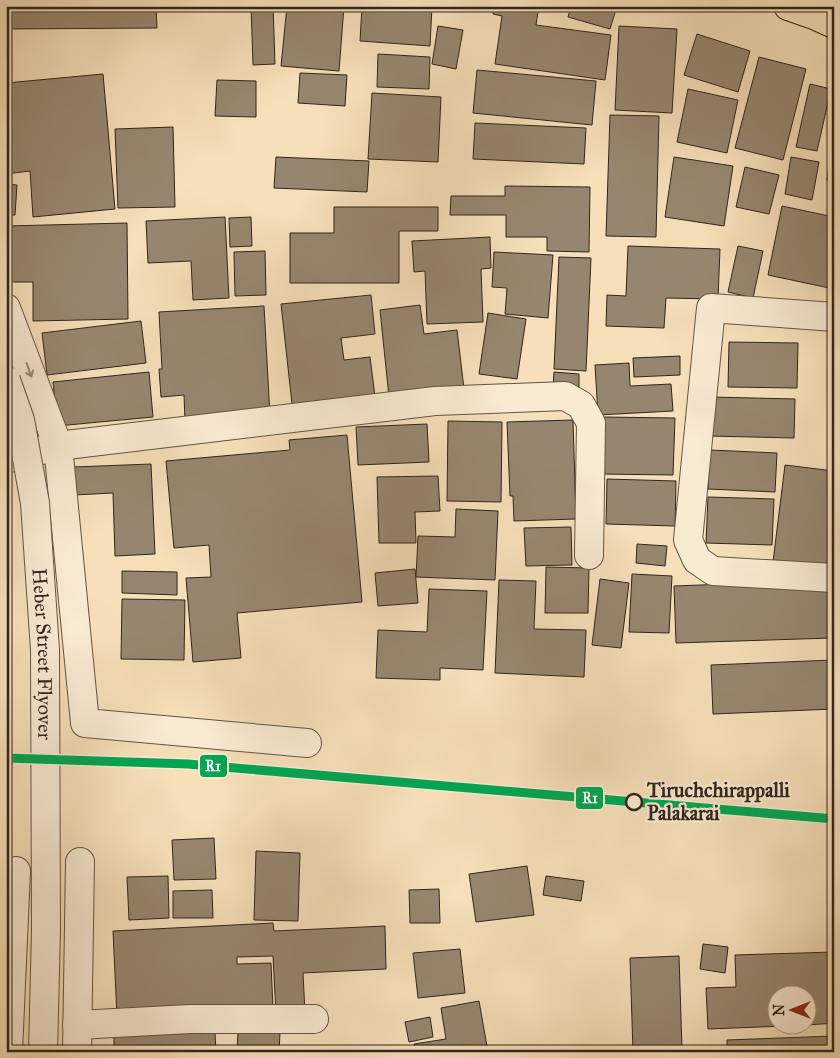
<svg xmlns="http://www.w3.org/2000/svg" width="840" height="1058" viewBox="0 0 840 1058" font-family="'IM FELL Great Primer',serif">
  <rect width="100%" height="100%" fill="#f6dfb9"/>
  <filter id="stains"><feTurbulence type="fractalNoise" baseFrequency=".004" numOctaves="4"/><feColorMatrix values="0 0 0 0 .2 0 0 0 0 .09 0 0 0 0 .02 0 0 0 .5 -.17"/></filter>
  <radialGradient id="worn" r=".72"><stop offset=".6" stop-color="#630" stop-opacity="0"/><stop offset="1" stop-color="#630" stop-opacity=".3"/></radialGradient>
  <!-- building -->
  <g fill="#97866f" stroke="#30251e">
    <polygon points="6,6 156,6 157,28 6,29"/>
    <polygon points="251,6 273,6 275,64 253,65"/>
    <polygon points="287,6 344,6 339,71 281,66"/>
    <polygon points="362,6 432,6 430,46 360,41"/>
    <polygon points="437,6 480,6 480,10"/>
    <polygon points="494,6 539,6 536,25 611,35 605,80 495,64 502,16 493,14"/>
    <polygon points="571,6 617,6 610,29 568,17"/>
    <polygon points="438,26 463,30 456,69 432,64"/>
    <polygon points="619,26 677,29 672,113 615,110"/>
    <polygon points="697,34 750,51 738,92 684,75"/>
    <polygon points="378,54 430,57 429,89 377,87"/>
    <polygon points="759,57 806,69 783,160 735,148"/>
    <polygon points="477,70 596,81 592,125 473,113"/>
    <polygon points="300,73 347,75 345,106 298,103"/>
    <polygon points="103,74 115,209 33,217 30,171 6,174 6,83"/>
    <polygon points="217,80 256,81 256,117 215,116"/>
    <polygon points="810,84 831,89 817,151 796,147"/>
    <polygon points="688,89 738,100 727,153 677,142"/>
    <polygon points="372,93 441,97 438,162 368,159"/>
    <polygon points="610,115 659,116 656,237 606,236"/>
    <polygon points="475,123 586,128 584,164 473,159"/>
    <polygon points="173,127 175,207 118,208 115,129"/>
    <polygon points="834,128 834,181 827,180"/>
    <polygon points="276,157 369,161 367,192 274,188"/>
    <polygon points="674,157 733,166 724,226 665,217"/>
    <polygon points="791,157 819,162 812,200 785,194"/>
    <polygon points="745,167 779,175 769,214 736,207"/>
    <polygon points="6,184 17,185 15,215 6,215"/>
    <polygon points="505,186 590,187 589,252 547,251 547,237 506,237 506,215 450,215 451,196 505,196"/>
    <polygon points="782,206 834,217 834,289 768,275"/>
    <polygon points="334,207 438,207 438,231 399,231 399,283 290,283 290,233 334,233"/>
    <polygon points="225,217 229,298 193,300 191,261 148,263 146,221"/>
    <polygon points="251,217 252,246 230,247 229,218"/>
    <polygon points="127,223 128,319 33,321 33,282 6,282 6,226"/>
    <polygon points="490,237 491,268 481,269 483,322 427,324 425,271 414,272 412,241"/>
    <polygon points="628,246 720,249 718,299 666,298 664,328 606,326 607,295 626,296"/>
    <polygon points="738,246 763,251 753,298 728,292"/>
    <polygon points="265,251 266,295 235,296 234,252"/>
    <polygon points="494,252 553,255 548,318 505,314 507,288 492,287"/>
    <polygon points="559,257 591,258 586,371 554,369"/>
    <polygon points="371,295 375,334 341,338 344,360 370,357 376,404 293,413 281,304"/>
    <polygon points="420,305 424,334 457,330 464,389 389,397 380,310"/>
    <polygon points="264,306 270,416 185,421 184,395 161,397 159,369 162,369 159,312"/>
    <polygon points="488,313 526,319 517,379 479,374"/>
    <polygon points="141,321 146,363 47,375 42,333"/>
    <polygon points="729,342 798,343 797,388 728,387"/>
    <polygon points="680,356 680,375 634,377 633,358"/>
    <polygon points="629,363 630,386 671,384 673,411 598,415 595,365"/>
    <polygon points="149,372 153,417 57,426 53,382"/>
    <polygon points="554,372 579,374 579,388 553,387"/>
    <polygon points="710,397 795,399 794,438 709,436"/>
    <polygon points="603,417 675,418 673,475 602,474"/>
    <polygon points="573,420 576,519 514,521 513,496 510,496 507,422"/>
    <polygon points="448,421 502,422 501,502 447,501"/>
    <polygon points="427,424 429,462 358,465 356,427"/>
    <polygon points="347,435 362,602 237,613 241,658 193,662 186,578 211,577 209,545 174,548 166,461 290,450 289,440"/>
    <polygon points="710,450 777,453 775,492 708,489"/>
    <polygon points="151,464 155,554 115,556 113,493 74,495 73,467"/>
    <polygon points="785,465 834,471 834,569 773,562"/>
    <polygon points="438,476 440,511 415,512 416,543 379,543 377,477"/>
    <polygon points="607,479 676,481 675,526 606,524"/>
    <polygon points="708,497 774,499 772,545 706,543"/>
    <polygon points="456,509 498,511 495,580 416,577 418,536 455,537"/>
    <polygon points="571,527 572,565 526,566 524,528"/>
    <polygon points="637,544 667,546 665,566 636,563"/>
    <polygon points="546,567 589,568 588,613 545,613"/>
    <polygon points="415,569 418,603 378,606 375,573"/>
    <polygon points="122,571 177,572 177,595 122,593"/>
    <polygon points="632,574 672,576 669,633 629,632"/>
    <polygon points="600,579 629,583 621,648 592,645"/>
    <polygon points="499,580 536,581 534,629 586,630 584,677 495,673"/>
    <polygon points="834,580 834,709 713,714 711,665 833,660 832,638 676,643 674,586"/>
    <polygon points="429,589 487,591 483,670 440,668 440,680 376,678 378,630 427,632"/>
    <polygon points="122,599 185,600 184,660 121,659"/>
    <polygon points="214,838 216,879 174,880 172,840"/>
    <polygon points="256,851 300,853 298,921 254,920"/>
    <polygon points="527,866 534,915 476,922 469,874"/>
    <polygon points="168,876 169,918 129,920 127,877"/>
    <polygon points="546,876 584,881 581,901 543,895"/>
    <polygon points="439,889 440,923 410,923 409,890"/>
    <polygon points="212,890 213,918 173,918 173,891"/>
    <polygon points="273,923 274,931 385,926 386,969 303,973 305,1013 276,1014 273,956 237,957 237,964 271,963 273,1009 117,1017 113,931"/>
    <polygon points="703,944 728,947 725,973 700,969"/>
    <polygon points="460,949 465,993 418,998 413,953"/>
    <polygon points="834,952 834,1023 808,1025 808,996 778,996 778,1026 786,1026 708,1029 706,988 736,987 735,955"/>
    <polygon points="679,956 682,1049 711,1048 711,1052 633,1052 630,958"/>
    <polygon points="479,1001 488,1052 416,1052 414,1044 446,1039 441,1008"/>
    <polygon points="430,1017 433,1037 409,1042 405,1022"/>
    <polygon points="238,1031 280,1033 279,1052 237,1052"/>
    <polygon points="215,1033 216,1052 114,1052 114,1034"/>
    <polygon points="834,1036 834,1052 727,1052 727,1040"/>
  </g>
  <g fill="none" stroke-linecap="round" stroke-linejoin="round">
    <!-- minor casing -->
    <g stroke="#625445" stroke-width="30">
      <g id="minor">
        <polyline points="6,308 58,446 85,723 307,743"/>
        <polyline points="834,317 711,308 688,540 697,560 713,571 834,578"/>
        <polyline points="6,459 58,446 435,401 565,396 581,405 591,423 589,555"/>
        <polyline points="77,1025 190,1019 314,1019"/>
        <polyline points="8,1052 16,871"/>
        <polyline points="77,1052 80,862"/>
      </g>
    </g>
    <!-- major casing -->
    <g stroke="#30251e" stroke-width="30">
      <polyline id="major" points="788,6 814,15 834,24"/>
    </g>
    <!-- minor -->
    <use href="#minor" stroke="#f9ead2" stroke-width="28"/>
    <!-- major -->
    <use href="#major" stroke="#f6dfb9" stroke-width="28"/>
    <!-- minor-bridge casing -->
    <g stroke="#625445" stroke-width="30" stroke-linecap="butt">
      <g id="minor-bridge">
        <path id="s1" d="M 6,380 L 20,420 L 35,503 L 45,650 L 46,930 L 43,1052"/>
      </g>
    </g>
    <!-- minor-bridge -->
    <use href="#minor-bridge" stroke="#f9ead2" stroke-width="28"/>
    <!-- rail-1 casing -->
    <g stroke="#f9ead2" stroke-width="12">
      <polyline id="rail-1" points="6,758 188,764 834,819"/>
    </g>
    <!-- rail-1 -->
    <use href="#rail-1" stroke="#00a651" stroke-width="9"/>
  </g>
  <!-- one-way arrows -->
  <defs><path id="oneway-shaft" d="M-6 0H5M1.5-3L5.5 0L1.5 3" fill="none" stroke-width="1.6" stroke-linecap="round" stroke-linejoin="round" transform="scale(1.25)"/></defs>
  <use stroke="#948878" href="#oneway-shaft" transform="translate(29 370) rotate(70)"/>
  <!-- markers -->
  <circle fill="#f9ead2" stroke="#30251e" stroke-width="2.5" cx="634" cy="802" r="8"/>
  <g text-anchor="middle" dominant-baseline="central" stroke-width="4.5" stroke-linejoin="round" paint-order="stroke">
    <!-- street labels -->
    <g font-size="20" fill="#30251e" stroke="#f9ead2">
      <text stroke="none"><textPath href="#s1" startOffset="278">Heber Street Flyover</textPath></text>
    </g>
    <!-- stop labels -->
    <g font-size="20" font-weight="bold" fill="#30251e" stroke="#f9ead2" text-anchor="start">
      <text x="647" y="790">Tiruchchirappalli<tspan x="647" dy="23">Palakarai</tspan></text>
    </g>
  </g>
  <g stroke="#f9ead2" stroke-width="2">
    <rect x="199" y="754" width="29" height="24" rx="5" fill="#00a651"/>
    <rect x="575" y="786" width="29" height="24" rx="5" fill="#00a651"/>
  </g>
  <g font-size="14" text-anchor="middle" font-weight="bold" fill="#fff">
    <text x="213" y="771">R1</text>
    <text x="590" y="803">R1</text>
  </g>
  <!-- margin -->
  <rect width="840" height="1058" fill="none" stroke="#f6dfb9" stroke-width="25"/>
  <rect x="8" y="8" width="825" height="1043" fill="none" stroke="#30251e" stroke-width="2.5"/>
  <rect x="12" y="12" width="815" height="1033" fill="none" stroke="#30251e"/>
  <!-- north arrow -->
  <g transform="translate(792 1010) rotate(270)"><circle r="24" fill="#f9ead2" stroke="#a99b8a"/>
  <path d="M0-4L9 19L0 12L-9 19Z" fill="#8f2418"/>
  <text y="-8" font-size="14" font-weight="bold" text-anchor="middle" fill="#30251e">N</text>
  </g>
  <rect width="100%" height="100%" filter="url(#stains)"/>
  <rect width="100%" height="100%" fill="url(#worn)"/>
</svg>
